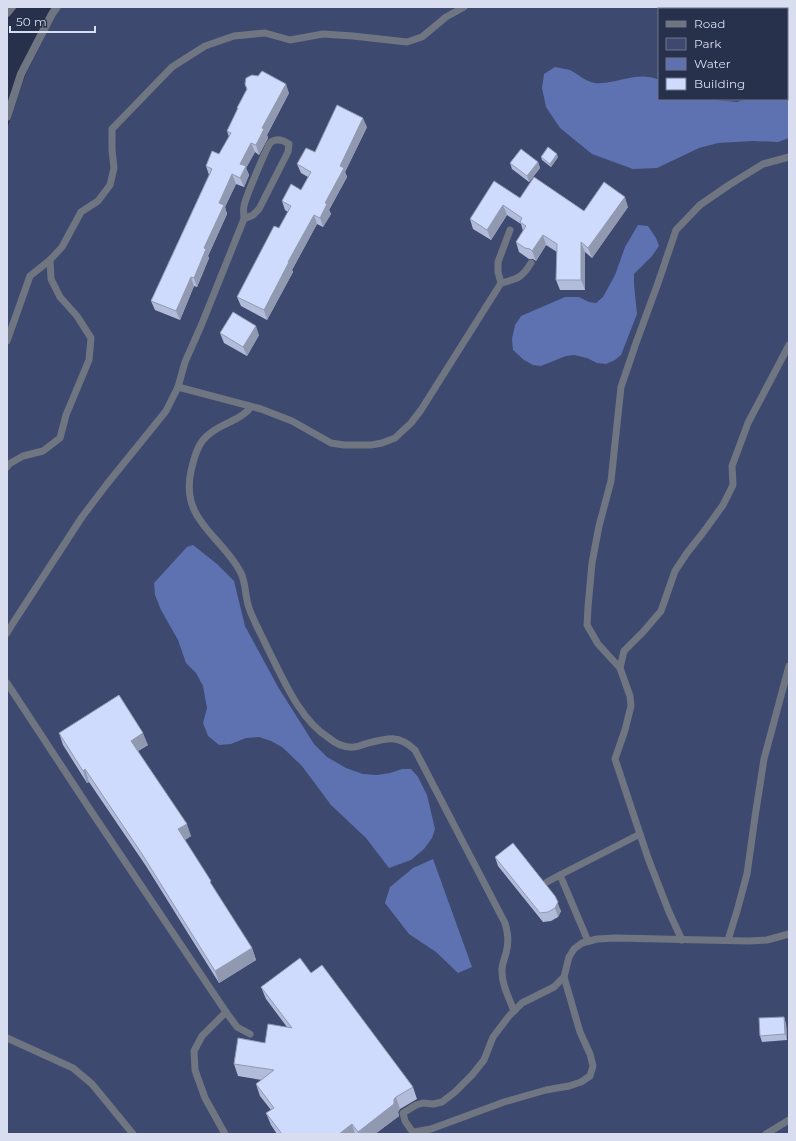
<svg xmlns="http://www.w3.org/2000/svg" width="796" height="1141" viewBox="0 0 796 1141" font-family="Montserrat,sans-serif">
  <rect width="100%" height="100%" fill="#28314b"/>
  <!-- green -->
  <path fill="#3e496f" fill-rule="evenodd" d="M 62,7 L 789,7 L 789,1134 L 7,1134 L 7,129 L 25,76 L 55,16 ZM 659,9 L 787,9 L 787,99 L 659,99 Z"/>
  <!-- water -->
  <g fill="#5e71b1">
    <path d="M 555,67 C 560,68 565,69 570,70 C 578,74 586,82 595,83 C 617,85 637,70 659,80 L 659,99 L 705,99 L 737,102 L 748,99 L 787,99 L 787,92 L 789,93 L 789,138 L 778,142 L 753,141 L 718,143 L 699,148 L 657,168 L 633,169 L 592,154 L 560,128 L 546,107 L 542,88 L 544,74 Z"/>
    <polygon points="638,225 648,226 656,238 659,246 652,256 634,274 634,285 637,314 621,355 615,360 606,364 597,363 587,358 574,355 566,356 541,366 533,365 524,360 513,350 512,339 515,325 521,316 565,297 579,297 589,302 596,303 603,297 615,275 625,247"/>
    <polygon points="193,545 217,564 234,581 245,626 278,687 314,744 327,757 346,768 363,774 377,775 390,773 402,769 411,769 418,777 427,795 435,829 432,838 424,849 411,860 389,868 366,838 331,805 302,766 282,747 271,741 259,737 246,738 231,744 219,745 208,736 203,723 207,708 203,686 196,673 186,663 178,640 161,610 155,595 154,583 187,547"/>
    <polygon points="433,859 472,967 458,973 436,952 409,934 385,903 390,887 413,868"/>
  </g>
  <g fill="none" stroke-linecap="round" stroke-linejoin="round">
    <!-- lane -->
    <g stroke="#707582" stroke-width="7">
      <polyline points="754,7 767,9"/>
      <polyline points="771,9 778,7"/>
      <polyline points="501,283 498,272 498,262 510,230"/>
      <polyline points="7,341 30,276 50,260"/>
      <path d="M 178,387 L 261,409 L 292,421 L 331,443 L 344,445 L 371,445 L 382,443 L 395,438 L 411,423 L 421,410 L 501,283 C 517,279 522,278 531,263"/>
      <path d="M 251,407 C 246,414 238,418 230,422 C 203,434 197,443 191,471 C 180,521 222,536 241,573 C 246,584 245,596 249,608 C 254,622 262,636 268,649 C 283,679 300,720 329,738 C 336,744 344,748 354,747 C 358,747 362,745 365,744 C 387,738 398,734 415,750 L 505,923 C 508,934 509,942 506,953 C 505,958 502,964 502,969 C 501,983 509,998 514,1011"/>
      <polyline points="7,467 9,464 23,456 43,451 60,438 66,415 89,360 91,338 77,316 60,297 51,279 50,260 62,247 81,212 98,201 110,185 114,168 112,150 112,129 172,67 205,46 234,36 265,33 290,40 323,34 353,36 407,42 422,37 446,17 464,7"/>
      <path d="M 7,633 L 13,623 L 82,517 L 107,484 L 166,411 L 178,387 L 185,362 L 201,326 L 244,219 C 244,215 243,210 244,206 C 245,199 267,146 271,142 C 277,138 283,140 289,144 L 288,152 L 259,209 L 253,215 L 244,219"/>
      <polyline points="620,668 598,644 587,625 588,607 592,563 599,526 611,481 621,387 636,343 658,283 676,230 700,205 729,185 763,164 789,157"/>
      <polyline points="7,683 91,811 226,1012 237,1027 250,1034"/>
      <polyline points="547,882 560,875"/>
      <polyline points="682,940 669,912 648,858 615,759 625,730 631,706 630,696 620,668 624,651 643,632 661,611 675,571 687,553 705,530 723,505 733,485 732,466 748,423 789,345"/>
      <polyline points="728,940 737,911 747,874 755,817 764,759 789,666"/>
      <polyline points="588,941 560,875 640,834"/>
      <polyline points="7,1038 73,1068 92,1084 133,1134"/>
      <polyline points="414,1132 431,1129 504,1102 546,1090 569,1086 581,1082 590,1076 593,1066 590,1054 580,1032 564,977"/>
      <polyline points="225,1134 205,1098 195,1070 194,1051 202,1036 226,1012"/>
      <polyline points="414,1134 405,1121 403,1113 416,1105 423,1103 433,1104 442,1102 455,1092 472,1075 484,1060 493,1037 509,1016 522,1003 554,987 564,977 569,957 574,949 582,943 597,939 616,938 748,941 767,940 789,934"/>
      <polyline points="766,1134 789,1120"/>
    </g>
    <!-- street -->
    <g stroke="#707582" stroke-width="8">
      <polyline points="7,13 12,7"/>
      <polyline points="7,117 21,74 52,14 57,7"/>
    </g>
  </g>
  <!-- wall -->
  <g fill="#b2bcda">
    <polygon points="245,84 289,93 267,135 268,138 259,155 255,152 246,168 249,175 244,187 236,184 225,207 227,214 208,256 209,258 197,287 194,286 180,320 155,310 151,301 209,175 206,166 219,154 229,137 227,131 238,110 237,108 247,90"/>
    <polygon points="367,127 345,172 347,177 329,210 331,214 323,227 317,224 292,270 293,272 267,320 241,306 237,297 279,228 288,212 285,210 282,201 301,190 308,177 301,173 297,164 315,152"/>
    <polygon points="541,157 558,157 551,167 542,160"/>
    <polygon points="538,162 540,168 529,182 512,169 510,163"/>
    <polygon points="520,198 584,211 628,207 592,258 585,252 585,290 560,290 556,280 557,252 546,245 536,261 533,259 529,259 519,252 516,242 523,231 521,224 507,215 491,240 473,229 470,219"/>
    <polygon points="220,333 259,335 247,356 224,343"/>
    <polygon points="59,733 148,745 138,751 191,836 185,840 212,886 252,948 256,960 219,983 146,866 89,782 87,783 63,745"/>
    <polygon points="495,857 561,911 558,917 551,921 543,922 498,866"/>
    <polygon points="311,973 413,1087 417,1099 400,1109 398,1112 399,1116 375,1134 277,1134 271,1125 266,1113 271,1110 260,1096 256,1084 262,1080 238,1076 234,1064 265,1043 287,1027 266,999 261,987"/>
    <polygon points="786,1023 787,1040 762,1042 760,1036"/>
  </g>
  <!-- shaded-wall -->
  <g fill="#9199b1">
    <polygon points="286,84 289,93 267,135 268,138 259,155 256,145 262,128"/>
    <polygon points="363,118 367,127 345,172 347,177 329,210 331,214 323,227 320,218 325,203 340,166"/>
    <polygon points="251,143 255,152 246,168 249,175 244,187 240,178 240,164"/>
    <polygon points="557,154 558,157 551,167 550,164"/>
    <polygon points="538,162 540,168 529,182 527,176"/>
    <polygon points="232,174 236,184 225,207 227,214 208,256 209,258 197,287 194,278 219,203"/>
    <polygon points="625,197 628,207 592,258 588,248"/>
    <polygon points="503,205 507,215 491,240 487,230"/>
    <polygon points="314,215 317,224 292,270 293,272 267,320 264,310 288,262"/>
    <polygon points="543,235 546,245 536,261 532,251"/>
    <polygon points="581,242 585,252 585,290 581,280"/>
    <polygon points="191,277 194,286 180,320 176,311"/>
    <polygon points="256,326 259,335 247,356 243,347"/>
    <polygon points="143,733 148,745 135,753 131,741"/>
    <polygon points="85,769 89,782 87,783 83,771"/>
    <polygon points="187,824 191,836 183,841 178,829"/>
    <polygon points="555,896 561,911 558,917 555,908"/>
    <polygon points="252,948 256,960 219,983 215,971"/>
    <polygon points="784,1017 786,1023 787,1040 785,1034"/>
    <polygon points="396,1097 400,1109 398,1112 399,1116 375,1134 358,1134 358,1132 394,1099"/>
    <polygon points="352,1124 355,1134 339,1134"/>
  </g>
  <!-- building -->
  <g fill="#cfdbfd" stroke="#9199b1">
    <polygon points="262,71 286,84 262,128 264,129 256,145 251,143 240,164 246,166 240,178 232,174 219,203 224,205 204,248 206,249 194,278 191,277 176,311 151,301 212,169 206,166 212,151 219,154 231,133 227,131 238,108 237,108 247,89 245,84 246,78 252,75 258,76"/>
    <polygon points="337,105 363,118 340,166 344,168 325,203 327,204 320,218 314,215 288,262 289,262 264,310 237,297 274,226 279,228 291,206 282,201 291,184 301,190 311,172 297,164 306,148 315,152"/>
    <polygon points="548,147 557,154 550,164 541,157"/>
    <polygon points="521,149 538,162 527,176 510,163"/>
    <polygon points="534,177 584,211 604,182 625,197 588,248 581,242 581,280 556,280 557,244 543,235 532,251 530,249 525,248 516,242 526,226 520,222 522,218 503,205 487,230 470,219 494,181 520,198"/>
    <polygon points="233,312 256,326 243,347 220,333"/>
    <polygon points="119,695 143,733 131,741 187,824 178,829 211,881 210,882 252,948 215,971 142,854 85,769 83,771 59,733"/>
    <polygon points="513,843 555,896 558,902 555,908 548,912 540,913 495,857"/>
    <polygon points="300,958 311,973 322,965 413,1087 396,1097 394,1099 394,1104 358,1132 352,1124 339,1134 282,1134 266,1113 274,1108 256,1084 274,1070 234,1064 238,1038 265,1043 268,1024 292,1028 261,987"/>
    <polygon points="784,1017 785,1034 760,1036 759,1018"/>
  </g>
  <!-- border -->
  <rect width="796" height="1141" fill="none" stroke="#d8deef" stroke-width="16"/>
  <!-- legend -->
  <rect x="658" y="8" width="130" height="92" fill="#28314b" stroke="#6e768d"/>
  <rect x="666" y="21" width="20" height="6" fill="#707582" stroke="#6e768d"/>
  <text x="694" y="28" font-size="12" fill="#d8deef">Road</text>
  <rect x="666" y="38" width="20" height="12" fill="#3e496f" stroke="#6e768d"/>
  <text x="694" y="48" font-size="12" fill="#d8deef">Park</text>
  <rect x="666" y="58" width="20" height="12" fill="#5e71b1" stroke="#6e768d"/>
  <text x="694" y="68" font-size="12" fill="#d8deef">Water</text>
  <rect x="666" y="78" width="20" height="12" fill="#cfdbfd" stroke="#6e768d"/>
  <text x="694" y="88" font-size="12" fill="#d8deef">Building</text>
  <!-- scale -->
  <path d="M10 26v6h85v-6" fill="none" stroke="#d8deef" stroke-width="2"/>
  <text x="16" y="26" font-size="12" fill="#d8deef" stroke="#28314b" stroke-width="3" paint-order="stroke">50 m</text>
</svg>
